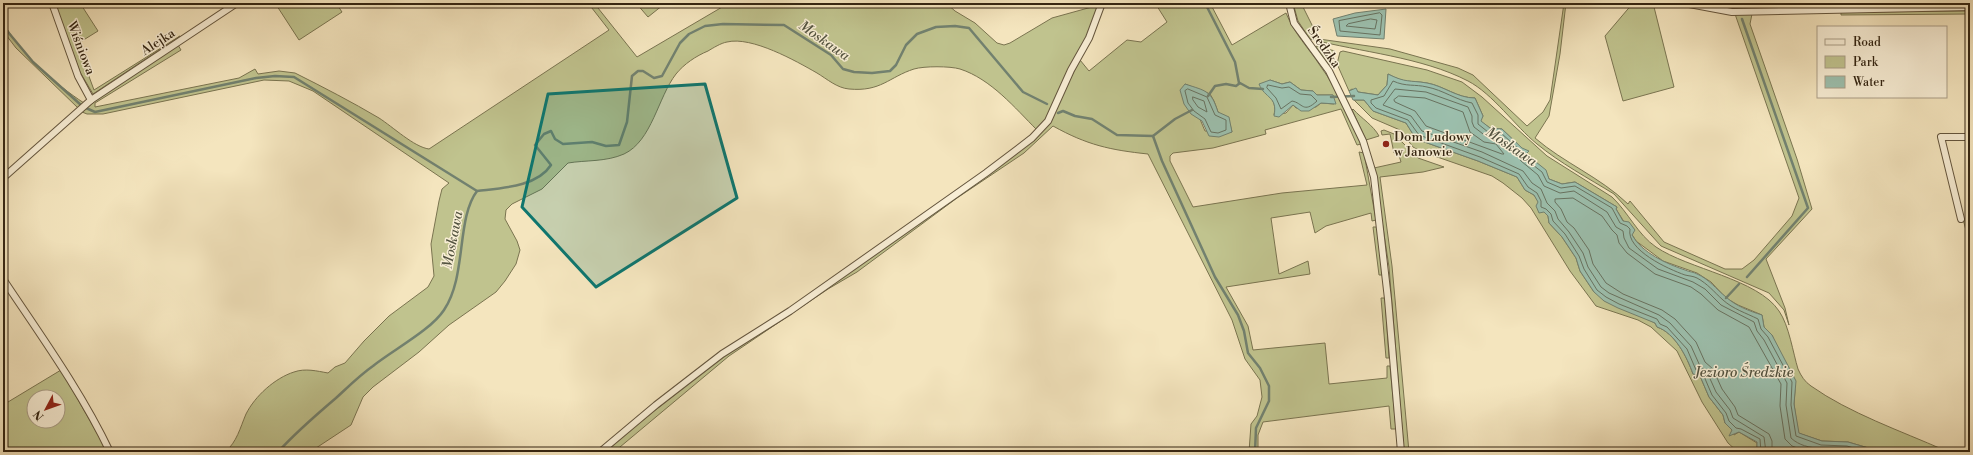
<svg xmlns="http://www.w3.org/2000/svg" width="1973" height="455" viewBox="0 0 1973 455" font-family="'Libre Bodoni',serif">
  <rect width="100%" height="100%" fill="#f4e5be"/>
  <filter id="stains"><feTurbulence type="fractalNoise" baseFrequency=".005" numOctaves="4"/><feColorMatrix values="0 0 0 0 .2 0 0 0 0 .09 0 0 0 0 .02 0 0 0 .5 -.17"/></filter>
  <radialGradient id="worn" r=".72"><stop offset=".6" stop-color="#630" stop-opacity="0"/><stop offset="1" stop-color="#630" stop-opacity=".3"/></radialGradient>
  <!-- green -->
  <g fill="#c0c38e" stroke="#7a7450" fill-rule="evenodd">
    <polygon points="58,3 80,3 98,31 77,44 94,90 180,36 93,94 80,72 55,5"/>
    <polygon points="275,3 336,3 342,12 299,40"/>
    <path d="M 588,3 L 594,3 L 637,57 L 729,3 L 946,3 L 955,11 L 975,23 L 997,43 L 1004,45 L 1010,43 L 1052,18 L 1099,5 L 1090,31 L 1045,121 L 1037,130 C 1015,108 991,79 960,69 C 950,66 924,66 914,69 C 889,77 881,92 849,89 C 837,88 827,79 817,73 C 796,61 752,36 727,42 C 721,43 713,48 708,51 C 696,56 684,64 676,74 C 658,97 652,141 624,154 C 606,162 586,160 568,163 L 542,189 L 512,204 L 506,210 L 505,219 L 517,241 L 520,250 L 516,264 L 505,281 L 496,292 L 449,325 L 419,352 L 373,387 L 363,397 L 351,425 L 310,452 L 225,452 C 237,442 240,428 246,414 C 255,396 275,378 294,372 C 305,368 317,371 328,373 L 335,367 L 345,363 L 364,341 L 389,316 L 428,287 L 434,276 L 431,244 L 439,201 L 442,189 L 449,183 L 313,91 L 289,81 L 264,80 L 103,114 L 87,114 L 82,112 L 93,101 L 178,45 L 181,50 L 95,103 L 95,107 L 239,78 L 255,69 L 258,74 L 279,71 L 295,73 C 323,87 352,102 379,118 C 393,127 414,147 429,149 L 609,30 Z"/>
    <polygon points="636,3 661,3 663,5 648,17"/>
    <path d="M 1155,3 L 1210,3 L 1232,45 L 1286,13 C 1295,35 1308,47 1321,67 C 1338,90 1349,118 1361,144 L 1357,145 L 1341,109 L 1265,130 L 1266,134 L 1213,148 L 1173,153 L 1170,156 L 1170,161 L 1193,207 L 1282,193 L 1367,185 L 1359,152 L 1364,153 L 1376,220 L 1372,221 L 1371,213 L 1326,226 L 1315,233 L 1310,212 L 1271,218 L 1279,274 L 1308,261 L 1310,274 L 1226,287 L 1248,326 L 1253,350 L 1325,343 L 1329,384 L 1387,378 L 1387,366 L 1390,366 L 1396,429 L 1391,429 L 1389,406 L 1263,422 L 1258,435 L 1258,452 L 1249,452 L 1251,424 L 1257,416 L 1262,397 L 1260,380 L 1245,359 L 1232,320 L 1148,154 C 1110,150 1087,145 1053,126 L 1024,153 L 957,198 L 857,272 L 828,289 L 729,356 L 614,452 L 603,452 L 723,356 L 1035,138 L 1060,98 L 1080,60 L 1089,71 L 1127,40 L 1141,42 L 1167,22 ZM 1270,80 L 1282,84 L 1290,82 L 1301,90 L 1313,91 L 1317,95 L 1333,95 L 1334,104 L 1321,103 L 1316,107 L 1296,108 L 1293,105 L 1286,113 L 1274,115 C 1277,102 1271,97 1261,88 ZM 1185,84 L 1210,94 L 1214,101 L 1218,112 L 1230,124 L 1232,132 L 1205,131 Z"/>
    <path d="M 1293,3 L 1301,3 L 1319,39 L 1390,49 L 1458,68 L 1473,75 L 1527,126 L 1543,112 L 1550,100 L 1564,3 L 1566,3 L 1560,54 L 1549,116 L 1535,138 C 1564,163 1600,177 1628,204 L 1630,201 L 1664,242 L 1725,269 L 1742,269 L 1754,260 L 1792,216 L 1799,198 L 1735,14 L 1752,14 L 1750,24 L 1797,159 L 1812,209 L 1766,259 L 1785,308 L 1789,325 L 1784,310 L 1769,293 L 1661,246 L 1614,194 C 1588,178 1560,163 1537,144 C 1515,126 1493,94 1468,81 C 1422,57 1360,52 1310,39 L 1298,21 Z"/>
    <polygon points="1633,3 1646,5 1653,3 1674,87 1623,101 1605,36"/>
    <polygon points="1970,11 1970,14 1841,15 1841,12"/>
    <path d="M 3,22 C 19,52 56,85 84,103 L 78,108 L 16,48 L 3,31 Z"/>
    <polygon points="1316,46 1335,51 1329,65 1316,47"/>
    <path d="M 1343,51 L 1427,70 L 1462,82 L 1482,97 L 1547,156 L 1612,197 C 1628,212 1638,235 1656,247 C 1688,269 1758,279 1779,311 C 1789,325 1793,353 1798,369 C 1801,376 1805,382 1811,386 C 1849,413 1901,431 1944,450 L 1943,452 L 1882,452 L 1848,442 L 1822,441 L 1798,433 L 1794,404 L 1795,390 L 1772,335 L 1764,327 L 1762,315 L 1738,305 L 1726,298 L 1711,282 L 1697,273 L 1663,261 L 1636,241 L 1616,209 L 1617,207 L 1575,182 L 1562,184 L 1549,179 C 1544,164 1535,165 1526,154 C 1519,145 1510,137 1502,129 L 1490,128 L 1480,121 L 1483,116 L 1475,98 C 1457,98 1444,86 1427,83 C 1409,80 1406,84 1388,74 L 1387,85 L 1378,95 L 1358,92 L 1352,89 L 1349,91 L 1337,64 L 1340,52 Z"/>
    <path d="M 1354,100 L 1364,100 L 1373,111 L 1406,123 L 1416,139 L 1478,161 L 1517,177 L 1525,190 L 1534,195 L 1548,216 L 1549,223 L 1562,237 L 1576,258 L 1580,271 L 1594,292 L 1655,323 L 1657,327 C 1675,333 1687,357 1693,374 L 1700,376 L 1709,397 L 1723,415 L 1725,423 L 1732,430 L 1734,435 L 1739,432 L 1757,443 L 1757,452 L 1738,452 L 1728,443 L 1702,402 L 1677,351 L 1651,327 L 1638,320 L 1596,306 L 1570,271 L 1531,208 L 1522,198 L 1503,183 L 1492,176 L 1420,151 L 1413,147 L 1400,130 L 1372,118 Z"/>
    <path d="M 1353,109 C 1362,119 1373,125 1379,136 L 1366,140 L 1352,110 Z"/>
    <polygon points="1384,130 1394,134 1418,158 1444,167 1423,172 1380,177 1392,266 1409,452 1404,452 1389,267 1374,168 1401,162 1398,152 1394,153 1390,134 1382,135 1381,131"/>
    <polygon points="1970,217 1970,246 1963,219"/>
    <polygon points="1373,227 1377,227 1383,275 1379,275"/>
    <polygon points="1381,298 1385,298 1389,358 1386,358"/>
    <path d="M 61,370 L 108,452 L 3,452 L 3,405 ZM 34,397 L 58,397 L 58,421 L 34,421 Z"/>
  </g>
  <!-- water -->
  <g fill="#9cbfad" stroke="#72816f">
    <polygon points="1386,9 1384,39 1337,36 1333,19 1355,13"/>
    <path d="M 1388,74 C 1406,83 1409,80 1427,83 C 1444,86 1457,98 1475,98 L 1483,116 L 1481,121 L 1490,128 L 1502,129 L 1522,148 L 1529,151 L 1526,154 L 1546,170 L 1549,179 L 1562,184 L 1575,182 L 1617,207 L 1616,209 L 1623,221 L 1629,222 L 1635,230 L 1632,235 C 1642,253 1667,264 1685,270 C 1689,272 1694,272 1697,274 C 1709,279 1716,289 1726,297 C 1736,306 1749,311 1762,315 L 1764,327 L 1772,335 L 1796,381 L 1794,404 L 1799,433 L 1822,441 L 1848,442 L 1882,452 L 1757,452 L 1757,442 L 1739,432 L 1729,436 L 1732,430 L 1725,423 L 1723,415 L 1709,397 L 1700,376 L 1693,374 C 1687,357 1675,333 1657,327 L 1655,323 L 1618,308 L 1604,301 L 1594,292 L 1580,271 L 1576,258 L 1562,237 L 1549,223 L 1548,216 L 1544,212 L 1539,213 L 1536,206 L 1538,202 L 1534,195 L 1525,190 L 1517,177 L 1478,161 L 1416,139 L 1406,123 L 1373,111 L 1364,100 L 1353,100 L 1349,91 L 1356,88 L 1358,92 L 1378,95 L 1387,85 Z"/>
    <path d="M 1270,80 L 1282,84 L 1290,82 L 1301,90 L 1313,91 L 1317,95 L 1333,95 L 1336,104 L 1321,103 L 1309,111 L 1301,111 L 1293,105 L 1279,117 L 1274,116 C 1278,96 1265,99 1259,84 Z"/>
    <path d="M 1185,84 C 1206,91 1211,90 1218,112 L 1229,117 L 1232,132 L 1219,137 L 1209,136 L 1202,121 L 1191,114 L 1184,104 L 1180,90 Z"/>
  </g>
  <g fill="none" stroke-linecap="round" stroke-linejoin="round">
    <!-- shore -->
    <g stroke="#687260" stroke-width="1">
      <polygon points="1380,13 1382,15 1380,35 1340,31 1339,21"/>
      <polygon points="1371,19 1377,20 1375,29 1346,26 1348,24"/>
      <path d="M 1268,85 L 1282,88 L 1289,87 L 1300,94 L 1311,95 L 1317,101 C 1303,114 1303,103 1292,101 L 1281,109 L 1276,98 L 1267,88 Z"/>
      <polygon points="1188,89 1207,97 1215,115 1226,120 1226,130 1218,133 1211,132 1205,119 1194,111 1188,103 1185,91"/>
      <polygon points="1399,96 1425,98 1463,112 1470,132 1484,142 1496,144 1504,154 1502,154 1426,126 1415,111 1395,102 1394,100"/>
      <polygon points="1193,97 1204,101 1207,112 1198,107 1193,100"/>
      <path d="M 1761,452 L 1760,439 L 1741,429 L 1736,428 L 1729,421 L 1726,413 L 1712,395 L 1703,374 L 1696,370 L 1687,349 L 1667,327 L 1660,324 L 1657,319 L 1619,304 L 1606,297 L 1597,290 L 1584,269 L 1579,256 L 1565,234 L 1553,221 L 1551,214 L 1546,209 L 1541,207 L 1541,201 L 1537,193 L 1528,187 L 1519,174 L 1480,157 L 1419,135 L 1408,120 L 1376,108 L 1371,103 L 1371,100 L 1384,96 L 1393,81 C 1406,87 1415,84 1427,87 C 1443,90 1456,100 1472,103 L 1478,115 L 1478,124 L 1488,132 L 1501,133 L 1522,152 L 1524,158 L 1542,172 L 1547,182 L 1561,188 L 1575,186 L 1612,208 L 1620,223 L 1627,226 L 1630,229 C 1626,250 1668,269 1685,275 C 1689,276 1693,276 1697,278 C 1708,284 1714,292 1723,300 C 1733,309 1746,313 1758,319 L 1761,329 L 1768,337 L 1792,382 L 1791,405 L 1796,436 L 1821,445 L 1847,446 L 1867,452"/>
      <path d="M 1766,452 L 1764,437 L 1733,418 L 1730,410 L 1716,392 L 1707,372 L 1700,366 L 1691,346 L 1670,323 L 1659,315 L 1609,293 L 1601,287 L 1588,267 L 1583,253 L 1569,232 L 1558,219 L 1555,211 L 1547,203 L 1541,189 L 1532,183 L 1523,171 L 1482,152 L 1422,131 L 1411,116 L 1383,105 L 1395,89 L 1426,92 L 1468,107 L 1472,116 L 1472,122 L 1474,127 L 1487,137 L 1499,138 L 1517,155 L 1521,161 L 1538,175 L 1544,186 L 1560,193 L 1574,191 L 1607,212 L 1616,227 L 1623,231 L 1624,238 L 1629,248 L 1658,269 L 1693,282 L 1705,289 L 1721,305 L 1754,322 L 1757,331 L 1764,340 L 1787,383 L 1786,405 L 1791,438 C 1807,453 1832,446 1850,452"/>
      <polyline points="1772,452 1772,441 1769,434 1738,415 1735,407 1722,389 1713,369 1705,362 1696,342 1675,319 1662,310 1623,294 1606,283 1593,264 1589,250 1574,228 1567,222 1561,209 1555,202 1555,199 1573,198 1602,216 1612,230 1617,235 1619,243 1627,253 1655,274 1691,287 1701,294 1718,310 1749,327 1781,384 1780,406 1785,439 1792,446 1808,452"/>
    </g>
    <!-- stream -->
    <g stroke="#72816f" stroke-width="2.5">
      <polyline points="1205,3 1235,62 1239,83"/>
      <polyline points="1738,3 1739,6"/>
      <polyline points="1742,19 1808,208 1747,277"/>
      <polyline points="3,26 33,62 81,105"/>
      <polyline points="1208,96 1215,86 1226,84 1236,86 1240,83 1249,88 1263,89"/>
      <polyline points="1331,97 1354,96"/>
      <polyline points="86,108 95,112 256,78 275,76 294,77 477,191"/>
      <polyline points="1058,113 1063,111 1075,116 1092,119 1117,135 1153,136 1175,119 1192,110"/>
      <polyline points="1153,136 1162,161 1215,277 1238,315 1244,331 1248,353 1260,368 1269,386 1269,401 1256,428 1255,452"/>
      <polyline points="1726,298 1739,284"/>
      <path d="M 278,452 C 296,432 316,415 336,398 C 348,387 360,375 373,366 C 393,350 431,330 444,310 C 467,276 456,219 477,191 C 501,188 537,187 551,165 L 535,145 L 544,134 L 551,131 L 555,139 L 563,144 L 592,142 L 606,146 L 619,145 L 627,122 L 632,76 L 638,71 L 643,71 L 654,78 L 662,76 L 680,43 L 689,34 L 705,26 L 723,24 L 784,25 L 831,55 L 843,69 L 854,72 L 872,73 L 890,71 L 896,65 L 906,45 L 917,34 L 936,27 L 955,26 L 969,28 L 1023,92 L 1047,104"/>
    </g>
    <!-- street casing -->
    <g stroke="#64553d" stroke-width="8">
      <g id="street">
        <polyline points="52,3 78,76 91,100"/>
        <polyline points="1289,3 1294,23 1329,71 1348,110 1363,141 1374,177 1388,299 1401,452"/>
        <polyline points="1684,3 1732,12 1970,7"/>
        <polyline points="3,178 91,100 237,3"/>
        <polyline points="1961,219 1941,137 1970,137"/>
        <path d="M 3,279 C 41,336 81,391 110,452"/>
        <polyline points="600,452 656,405 722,354 790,311 986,173 1032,138 1048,121 1071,70 1089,38 1102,3"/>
      </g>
    </g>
    <!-- street -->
    <use href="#street" stroke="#f8eed5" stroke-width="6"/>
  </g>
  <!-- marked area -->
  <path fill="#0f766e" fill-opacity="0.2" stroke="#0f766e" stroke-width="3" stroke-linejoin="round" d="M 705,84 L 737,198 L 596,287 L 522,207 L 548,94 Z"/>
  <!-- markers -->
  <circle fill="#8f2418" stroke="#f8eed5" stroke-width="1.5" cx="1386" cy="144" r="4"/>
  <g text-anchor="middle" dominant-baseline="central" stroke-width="3" stroke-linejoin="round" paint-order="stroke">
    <!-- street labels -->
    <g font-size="13" fill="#342512" stroke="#f8eed5">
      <text transform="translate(158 42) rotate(-33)">Alejka</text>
      <text transform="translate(1324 47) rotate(55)">Średzka</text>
      <text transform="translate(81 48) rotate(69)">Wiśniowa</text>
    </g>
    <!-- poi labels -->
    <g font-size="13" fill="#342512" stroke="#f8eed5" text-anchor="start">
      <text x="1394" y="137">Dom Ludowy<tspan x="1394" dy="15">w Janowie</tspan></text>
    </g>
    <!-- water labels -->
    <g font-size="14" font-style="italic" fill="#535340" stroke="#f8eed5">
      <text transform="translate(824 41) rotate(35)">Moskawa</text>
      <text transform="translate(1511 147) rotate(34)">Moskawa</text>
      <text transform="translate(453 240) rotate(-79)">Moskawa</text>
      <text x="1744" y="373">Jezioro Średzkie</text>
    </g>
  </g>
  <!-- margin -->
  <rect width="1973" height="455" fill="none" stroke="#f4e5be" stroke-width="16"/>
  <rect x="4" y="4" width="1965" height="447" fill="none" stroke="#342512" stroke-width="2"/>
  <rect x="8" y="8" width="1957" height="439" fill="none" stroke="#342512"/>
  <!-- legend -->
  <rect x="1817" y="26" width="130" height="72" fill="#f8eed5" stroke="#aa9e87"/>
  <rect x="1825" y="39" width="20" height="6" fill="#f8eed5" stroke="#aa9e87"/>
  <text x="1853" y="46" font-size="12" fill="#342512">Road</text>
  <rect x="1825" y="56" width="20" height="12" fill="#c0c38e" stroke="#aa9e87"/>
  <text x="1853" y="66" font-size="12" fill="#342512">Park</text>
  <rect x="1825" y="76" width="20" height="12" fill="#9cbfad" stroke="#aa9e87"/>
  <text x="1853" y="86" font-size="12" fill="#342512">Water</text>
  <!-- north arrow -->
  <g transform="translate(46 409) rotate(229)"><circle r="19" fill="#f8eed5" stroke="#aa9e87"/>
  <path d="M0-3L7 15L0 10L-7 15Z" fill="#8f2418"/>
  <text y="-6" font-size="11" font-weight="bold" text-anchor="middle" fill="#342512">N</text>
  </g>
  <rect width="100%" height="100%" filter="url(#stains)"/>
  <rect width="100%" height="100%" fill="url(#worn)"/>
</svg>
